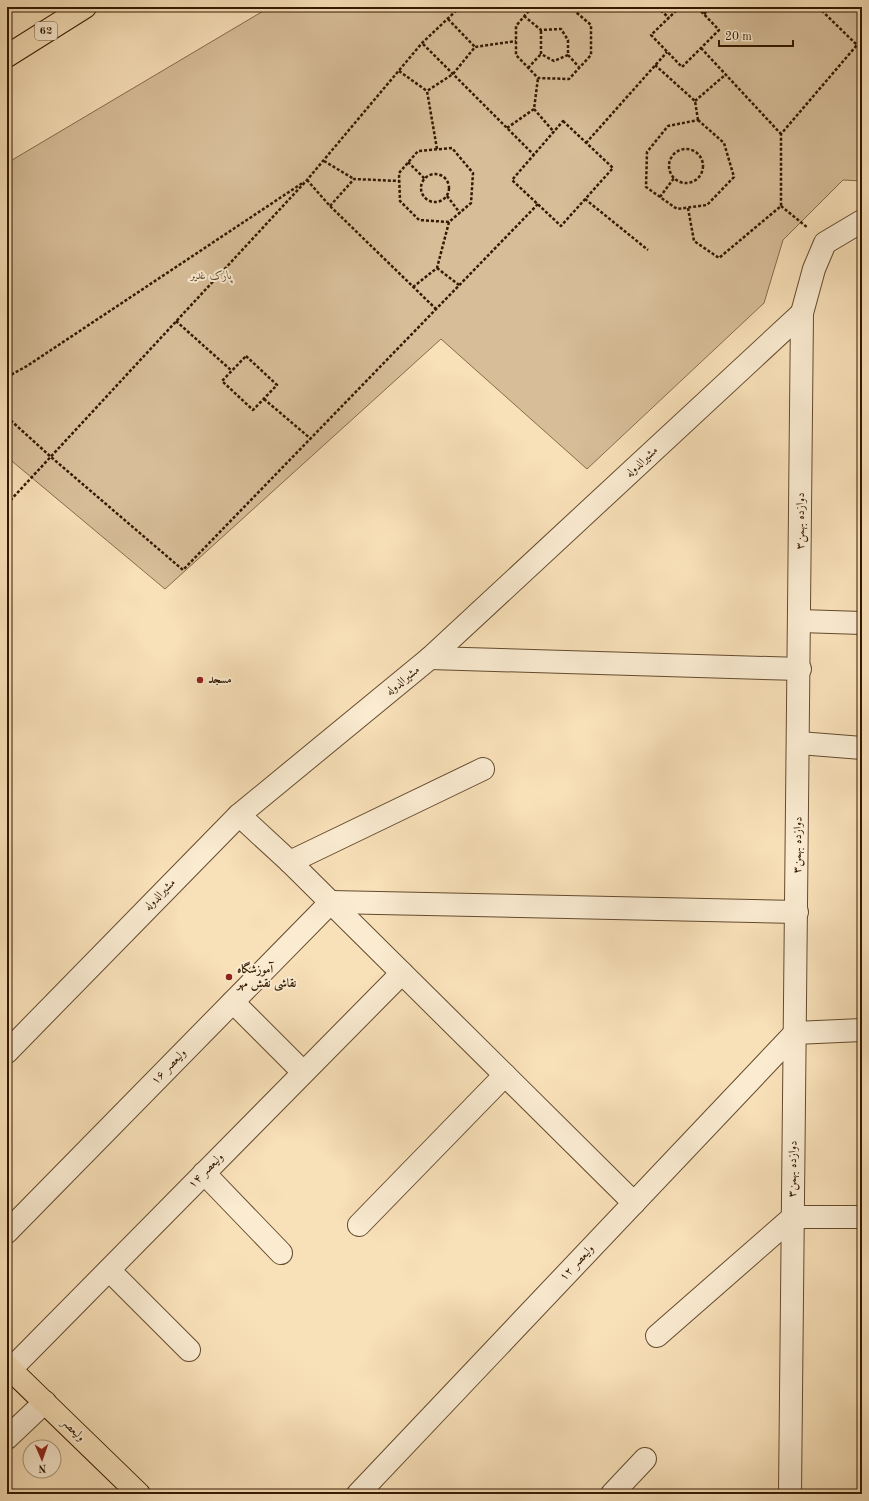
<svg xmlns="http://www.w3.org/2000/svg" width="869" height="1501" viewBox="0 0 869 1501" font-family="'Old Standard TT',Amiri,serif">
  <rect width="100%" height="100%" fill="#f8e0b8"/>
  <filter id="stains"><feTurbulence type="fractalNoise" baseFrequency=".005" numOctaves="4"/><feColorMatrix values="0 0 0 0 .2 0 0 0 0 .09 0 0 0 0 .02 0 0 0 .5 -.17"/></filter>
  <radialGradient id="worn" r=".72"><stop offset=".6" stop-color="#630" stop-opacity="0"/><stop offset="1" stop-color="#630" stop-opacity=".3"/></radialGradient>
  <!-- green -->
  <polygon fill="#d7be99" stroke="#856c4c" points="270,7 862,7 862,181 843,180 783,240 764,303 587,469 441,339 165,589 7,457 7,163"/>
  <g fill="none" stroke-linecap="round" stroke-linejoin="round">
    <!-- minor casing -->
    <g stroke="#644b2e" stroke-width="24">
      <g id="minor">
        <polyline points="800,621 862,623"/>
        <polyline points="430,658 800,669"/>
        <polyline points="799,743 862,748"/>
        <polyline points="239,815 290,862 634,1203"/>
        <polyline points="290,862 483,769"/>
        <polyline points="233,1002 303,1072"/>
        <polyline points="7,1052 239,815 430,658 802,313"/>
        <polyline points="204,1173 281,1253"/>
        <polyline points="359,1225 505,1075"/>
        <polyline points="7,1232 331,902 797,912"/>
        <polyline points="109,1270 189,1350"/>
        <polyline points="657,1336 793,1217 862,1217"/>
        <polyline points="11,1369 402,973"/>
        <polyline points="7,1438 45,1402"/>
        <polyline points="358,1494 795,1033 862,1030"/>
        <polyline points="612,1494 645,1459"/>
        <polyline points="790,1494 802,313 814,269 825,243 862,221"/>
      </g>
    </g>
    <!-- major casing -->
    <g stroke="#331900" stroke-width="24">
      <g id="major">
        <polyline points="7,56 85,7"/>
        <polyline points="7,1366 139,1494"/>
      </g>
    </g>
    <!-- path -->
    <g stroke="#331900" stroke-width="2.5" stroke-dasharray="3 2" stroke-linecap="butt">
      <polyline points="532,7 516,26 516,55 538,78 569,79 591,55 591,25 570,7"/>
      <polyline points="657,7 669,18"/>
      <polyline points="680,7 651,35 682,67 719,30 697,7"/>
      <polyline points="704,14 711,7"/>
      <polyline points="524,16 541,30 561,29 568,40 568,55 554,61 541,54 541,30"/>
      <polyline points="448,19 475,47"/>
      <polyline points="423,44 534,155"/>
      <polyline points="701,48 781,134"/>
      <polyline points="568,55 579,67"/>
      <polyline points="655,65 695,101 698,120"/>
      <polyline points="528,68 541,54"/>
      <polyline points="399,71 427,91"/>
      <polyline points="695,101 725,75"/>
      <polyline points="534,109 554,132"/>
      <polygon points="698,120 724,143 734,177 707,205 677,209 646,187 647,152 668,126"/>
      <polygon points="563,121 613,168 561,226 512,180"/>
      <polyline points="507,128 534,109 538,78"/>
      <polyline points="586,143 667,52"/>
      <circle cx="686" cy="166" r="17"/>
      <polyline points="437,149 427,91 453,74 475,47 516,41"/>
      <polyline points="324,161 354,179"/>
      <polyline points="408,162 425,179"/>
      <circle cx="435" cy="188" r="14"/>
      <polyline points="307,180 330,206 436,309"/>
      <polyline points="447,196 460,213"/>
      <polyline points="660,197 674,178"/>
      <polyline points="585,199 648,250"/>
      <polyline points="330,206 354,179 399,181"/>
      <polyline points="781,206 808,228"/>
      <polyline points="688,208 694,241 719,258 781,206 781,134 857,45 818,7"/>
      <polyline points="437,268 459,285"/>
      <polyline points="413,287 437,268 449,222 471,203 473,173 452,148 418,151 399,173 400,201 419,220 449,222"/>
      <polyline points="176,321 232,371"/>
      <polygon points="246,356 277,385 253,410 222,381"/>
      <polyline points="7,377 27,366 304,182"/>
      <polyline points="264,399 311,439"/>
      <polyline points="7,417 51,457 183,570 538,204"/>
      <polyline points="7,504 307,180 422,43 460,7"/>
    </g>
    <!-- minor -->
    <use href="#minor" stroke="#faebd1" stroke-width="22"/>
    <!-- major -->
    <use href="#major" stroke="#f8e0b8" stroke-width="22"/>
  </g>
  <!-- markers -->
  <g fill="#8f2418" stroke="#faebd1" stroke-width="1.5">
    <circle cx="200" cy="680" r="4"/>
    <circle cx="229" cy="977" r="4"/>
  </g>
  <g text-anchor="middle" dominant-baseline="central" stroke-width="4" stroke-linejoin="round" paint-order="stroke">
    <!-- shield labels -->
    <rect fill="#faebd1" stroke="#6f583f" stroke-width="1" x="35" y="22" width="22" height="18" rx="3"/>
    <g font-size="11" font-weight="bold" fill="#331900">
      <text x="46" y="31">62</text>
    </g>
    <!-- park labels -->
    <g font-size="12" font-style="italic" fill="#644b2e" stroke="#faebd1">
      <text x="211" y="276">پارک غدیر</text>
    </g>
    <!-- street labels -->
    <g font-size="12" fill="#331900" stroke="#faebd1">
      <text transform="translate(642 462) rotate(-43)">مشیرالدوله</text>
      <text transform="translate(801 521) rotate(-90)">دوازده بهمن۳</text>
      <text transform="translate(403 681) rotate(-39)">مشیرالدوله</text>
      <text transform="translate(798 845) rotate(-89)">دوازده بهمن۳</text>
      <text transform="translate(160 895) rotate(-46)">مشیرالدوله</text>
      <text transform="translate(169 1067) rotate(-46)">ولیعصر ۱۶</text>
      <text transform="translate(793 1169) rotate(-89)">دوازده بهمن۳</text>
      <text transform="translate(206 1171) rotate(-45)">ولیعصر ۱۴</text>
      <text transform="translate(577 1263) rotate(-47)">ولیعصر ۱۲</text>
      <text transform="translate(73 1430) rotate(44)">ولیعصر</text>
    </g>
    <!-- poi labels -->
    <g font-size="12" font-weight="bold" fill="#331900" stroke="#faebd1" text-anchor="start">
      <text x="208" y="680">مسجد</text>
      <text x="237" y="970">آموزشگاه<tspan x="237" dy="14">نقاشی نقش مهر</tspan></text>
    </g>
  </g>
  <!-- margin -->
  <rect width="869" height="1501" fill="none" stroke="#f8e0b8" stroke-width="24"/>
  <rect x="8" y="8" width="853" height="1485" fill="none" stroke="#331900" stroke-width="2"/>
  <rect x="12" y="12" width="845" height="1477" fill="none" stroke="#331900"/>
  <!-- north arrow -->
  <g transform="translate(42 1459) rotate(178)"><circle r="19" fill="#faebd1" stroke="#aa977d"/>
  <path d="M0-3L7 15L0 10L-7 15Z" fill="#8f2418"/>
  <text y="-6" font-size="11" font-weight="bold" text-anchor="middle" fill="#331900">N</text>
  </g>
  <!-- scale -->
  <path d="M719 40v6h74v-6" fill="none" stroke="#331900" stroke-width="2"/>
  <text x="725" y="40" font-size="12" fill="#331900" stroke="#faebd1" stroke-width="3" paint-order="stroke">20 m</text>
  <rect width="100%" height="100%" filter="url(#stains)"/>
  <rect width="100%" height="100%" fill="url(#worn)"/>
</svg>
